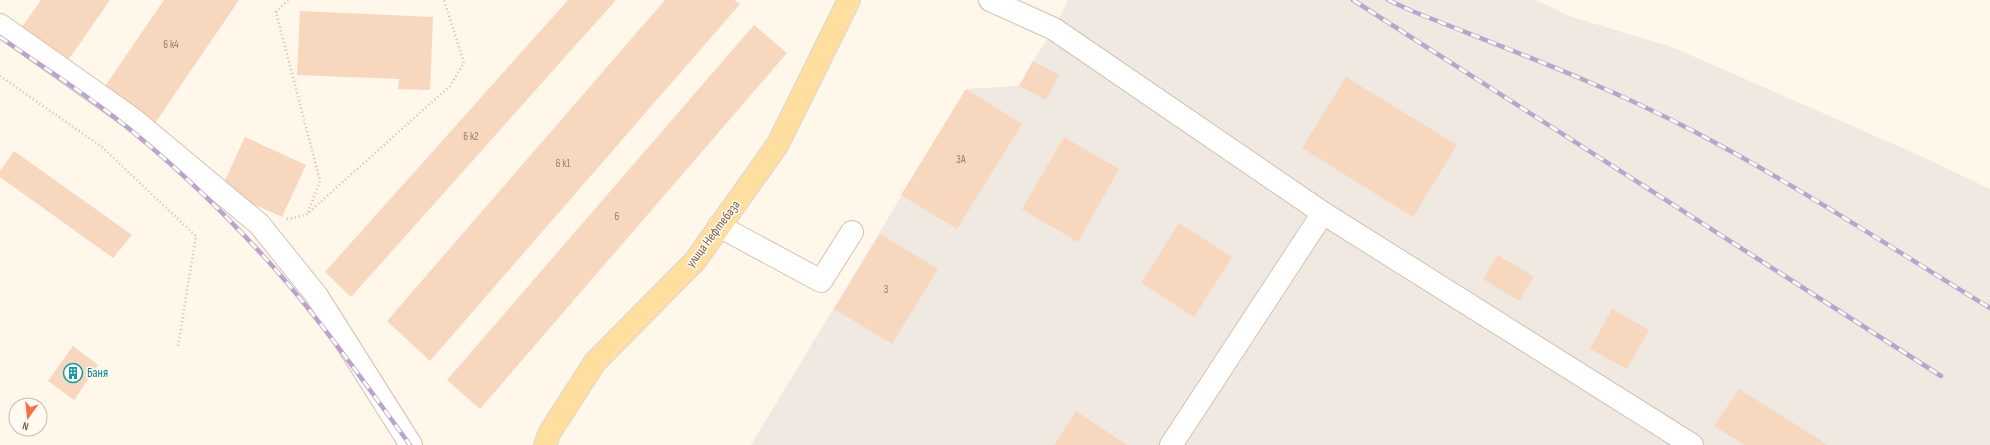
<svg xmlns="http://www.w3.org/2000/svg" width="1990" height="445" viewBox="0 0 1990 445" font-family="'Sofia Sans Condensed',sans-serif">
  <rect width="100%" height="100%" fill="#fff7e9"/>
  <!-- industrial -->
  <polygon fill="#f0e9e2" points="1068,0 1536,0 1569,16 1672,47 1923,157 1990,189 1990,445 751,445 966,89 1019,86 1033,61 1054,29"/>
  <!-- building -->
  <g fill="#f7d7be">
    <polygon points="41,0 110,0 69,59 22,27"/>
    <polygon points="164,0 239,0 155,123 104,88"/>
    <polygon points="568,0 616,0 351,297 325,272"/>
    <polygon points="665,0 734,0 740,4 430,361 387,321"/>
    <polygon points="300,11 433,17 430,90 398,89 399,79 297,75"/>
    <polygon points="754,25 787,53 480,409 447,380"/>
    <polygon points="1033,61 1059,75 1046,100 1019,86"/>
    <polygon points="1346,77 1457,145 1413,217 1302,148"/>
    <polygon points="966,89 1022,124 957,229 901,195"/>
    <polygon points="245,137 306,165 282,217 221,189"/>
    <polygon points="1064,137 1119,169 1078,242 1022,209"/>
    <polygon points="14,151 132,235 113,258 0,177 0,171"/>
    <polygon points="1179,223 1232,257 1194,317 1141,283"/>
    <polygon points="880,234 938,269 892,344 834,309"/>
    <polygon points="1498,255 1534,277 1519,301 1483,279"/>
    <polygon points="1612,309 1649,330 1627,369 1590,349"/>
    <polygon points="73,346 98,365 74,400 48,381"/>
    <polygon points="1739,389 1828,445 1745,445 1714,426"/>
    <polygon points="1076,411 1127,445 1054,445"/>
  </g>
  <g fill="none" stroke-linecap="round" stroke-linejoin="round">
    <!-- minor casing -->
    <g stroke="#d5c1b0" stroke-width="24">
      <g id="minor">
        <polyline points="990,0 1054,29 1323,213 1692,445"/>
        <polyline points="0,25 133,119 259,224 317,296 411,445"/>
        <polyline points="719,226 821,281 852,232"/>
        <polyline points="1171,445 1323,213"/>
      </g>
    </g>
    <!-- major casing -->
    <g stroke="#ddd5d0" stroke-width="24">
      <polyline id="major" points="545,445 550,432 595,362 695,261 778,144 849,0"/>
    </g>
    <!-- path -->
    <g stroke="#debaa0" stroke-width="2.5" stroke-dasharray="1 3" stroke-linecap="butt">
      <polyline points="288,0 276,12 320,181 307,215"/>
      <polyline points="0,76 102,147 196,236 178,346"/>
      <polyline points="287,219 306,215 450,86 464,63 444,0"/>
    </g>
    <!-- minor -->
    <use href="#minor" stroke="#fff" stroke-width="22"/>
    <!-- major -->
    <use href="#major" stroke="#ffdfa0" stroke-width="22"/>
    <!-- rail casing -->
    <g stroke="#bba4cc" stroke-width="4.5">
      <g id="rail">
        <polyline points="1353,0 1941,376"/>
        <path d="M 1388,0 L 1412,11 C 1507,49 1604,84 1695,132 C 1795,184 1893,249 1990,308"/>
        <path d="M 0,37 C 44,68 91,97 133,132 C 181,171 226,215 268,261 C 320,319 364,382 410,445"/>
      </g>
    </g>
    <!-- rail -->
    <use href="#rail" stroke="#fffaf2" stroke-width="3" stroke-dasharray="9" stroke-linecap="butt"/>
  </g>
  <!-- icons -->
  <defs>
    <g id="building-ring" transform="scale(1)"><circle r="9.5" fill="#fffaf2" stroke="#0f9aa8" stroke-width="1.5"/><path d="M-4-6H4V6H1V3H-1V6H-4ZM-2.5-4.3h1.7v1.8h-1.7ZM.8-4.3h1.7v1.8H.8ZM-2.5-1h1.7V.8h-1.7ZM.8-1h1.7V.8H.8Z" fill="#0f9aa8"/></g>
  </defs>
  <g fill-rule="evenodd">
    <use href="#building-ring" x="73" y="373"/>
  </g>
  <g text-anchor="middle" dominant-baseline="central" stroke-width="3" stroke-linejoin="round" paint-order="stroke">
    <!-- number labels -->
    <g font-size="11" fill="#9c7c66">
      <text x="171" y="44">6 к4</text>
      <text x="471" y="136">6 к2</text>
      <text x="961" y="159">3А</text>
      <text x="563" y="163">6 к1</text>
      <text x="617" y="216">6</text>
      <text x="886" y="289">3</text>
    </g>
    <!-- street labels -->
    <g font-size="13" fill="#7e5d49" stroke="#fffaf2">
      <text transform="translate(713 234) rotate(-53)">улица Нефтебаза</text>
    </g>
    <!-- culture labels -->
    <g font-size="13" fill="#0d838f" stroke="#fffaf2" text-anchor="start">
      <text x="87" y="373">Баня</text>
    </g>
  </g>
  <!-- north arrow -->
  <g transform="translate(28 417) rotate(195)"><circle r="19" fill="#fffaf2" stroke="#cbbbae"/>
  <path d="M0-3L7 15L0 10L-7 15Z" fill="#f57142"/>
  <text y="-6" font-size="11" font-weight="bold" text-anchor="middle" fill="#7e5d49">N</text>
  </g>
</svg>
